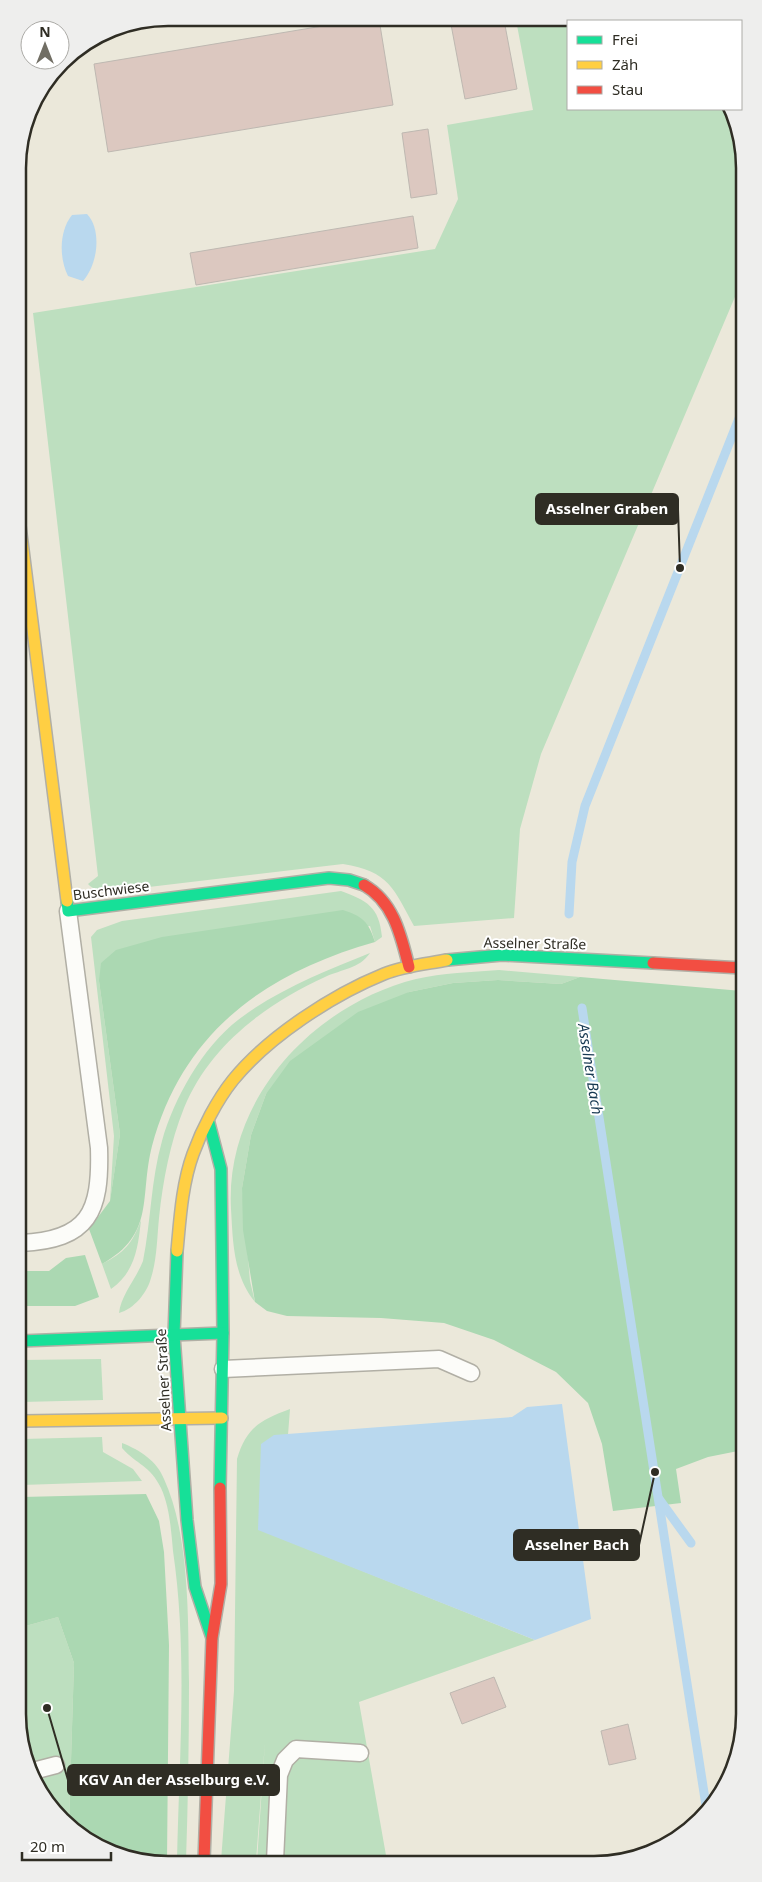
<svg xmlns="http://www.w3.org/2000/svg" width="762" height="1882" viewBox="0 0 762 1882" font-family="'Noto Sans',sans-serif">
  <rect width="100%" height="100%" fill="#ebe8da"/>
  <!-- green -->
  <g fill="#bddfbf">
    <path d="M 516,20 L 625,21 L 568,21 L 568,109 L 731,109 L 739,129 L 740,285 L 541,754 L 520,829 L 514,918 L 414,926 C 394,889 389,871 343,864 L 132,889 C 118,890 98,895 88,884 L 98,876 L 33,313 L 435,249 L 458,199 L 447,125 L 533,110 Z"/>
    <path d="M 341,891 C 367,901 379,906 382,937 L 375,942 L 370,926 L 99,981 L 120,1134 L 110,1201 L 114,1136 L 91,937 L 97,930 L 122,921 Z"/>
    <path d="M 370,953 C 359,969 342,969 325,977 C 266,1004 210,1045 184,1108 C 170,1143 163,1180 159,1218 C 157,1238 157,1259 151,1278 C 147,1293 134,1309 119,1313 C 121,1295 136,1279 143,1261 C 151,1221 151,1179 162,1141 C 174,1098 203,1047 238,1020 C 277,990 325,971 370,953 Z"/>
    <path d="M 499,970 L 580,977 L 561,984 L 498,980 L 453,983 L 409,992 L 266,1094 L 251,1135 L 242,1188 L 250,1281 L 255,1302 C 233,1275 233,1242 231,1209 C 225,1099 313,1005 416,979 C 443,973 471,972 499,970 Z"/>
    <path d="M 141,1220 C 138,1248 135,1272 111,1289 L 102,1264 C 125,1252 132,1244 141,1220 Z"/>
    <polygon points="101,1359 103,1400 22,1402 21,1360"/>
    <path d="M 290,1409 L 280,1538 L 535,1640 L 359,1702 L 387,1861 L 257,1861 L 265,1742 L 256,1861 L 221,1861 L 234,1691 L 237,1459 C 246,1428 260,1420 290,1409 Z"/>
    <polygon points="102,1437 103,1452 133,1469 142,1481 22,1485 22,1439"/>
    <path d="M 122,1443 C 140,1450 157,1461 164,1479 C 190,1536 188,1620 189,1682 C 189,1742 188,1802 186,1861 L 177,1861 C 179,1759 188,1653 173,1551 C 171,1530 170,1508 161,1488 C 150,1465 137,1465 122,1448 Z"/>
    <polygon points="58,1617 74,1663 69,1826 62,1821 23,1753 22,1627"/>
  </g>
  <!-- forest -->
  <g fill="#abd8b2">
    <path d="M 343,910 C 362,916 369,922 375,942 C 266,973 183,1031 152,1146 C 139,1197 156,1234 102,1264 L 89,1229 L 110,1201 L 120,1134 L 99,981 L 101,963 L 116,950 L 162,937 Z"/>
    <polygon points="580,977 742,991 743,1450 708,1457 676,1469 681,1503 613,1511 602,1444 588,1403 556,1372 494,1340 444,1323 381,1318 287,1316 267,1311 255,1302 243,1230 242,1188 251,1135 266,1094 290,1061 358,1012 409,992 453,983 498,980 561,984"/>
    <polygon points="85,1255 99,1297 75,1306 21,1306 21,1271 49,1271 66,1258"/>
    <polygon points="146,1494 159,1521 164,1552 169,1645 167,1862 139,1862 101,1849 69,1826 74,1663 58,1617 22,1627 22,1497"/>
  </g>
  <!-- water -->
  <g fill="#b9d8ee">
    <path d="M 87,214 C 102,230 98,264 83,281 L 68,276 C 59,258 59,231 72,215 Z"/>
    <polygon points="562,1404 591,1619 535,1640 258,1530 261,1444 274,1435 512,1417 527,1407"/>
  </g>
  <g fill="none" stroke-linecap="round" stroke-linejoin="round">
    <!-- stream -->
    <g stroke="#b9d8ee" stroke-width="9">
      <polyline points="569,914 572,862 585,806 740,416"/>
      <polyline points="582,1008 707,1812"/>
      <polyline points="659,1499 691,1543"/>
    </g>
  </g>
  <!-- building -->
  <g fill="#dcc8c0" stroke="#beb8b1">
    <polygon points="365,19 379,19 393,105 108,152 94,64"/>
    <polygon points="450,19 504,20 517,89 465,99"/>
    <polygon points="428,129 437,194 411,198 402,133"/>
    <polygon points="413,216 418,248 196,285 190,253"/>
    <polygon points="494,1677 506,1707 462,1724 450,1693"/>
    <polygon points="628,1724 636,1759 609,1765 601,1731"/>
  </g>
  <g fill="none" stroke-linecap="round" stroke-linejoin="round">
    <!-- lane casing -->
    <g stroke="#b1afa5" stroke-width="19">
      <g id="lane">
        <path d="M 21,1243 C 89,1240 101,1212 99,1148 L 68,911"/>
        <polyline points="223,1369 439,1359 471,1373"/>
        <polyline points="33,1771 56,1765"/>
        <polyline points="275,1861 279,1775 285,1760 296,1749 360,1753"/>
      </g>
    </g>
    <!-- fast casing -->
    <g stroke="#b1afa5" stroke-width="14">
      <g id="fast">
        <polyline points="67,901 68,911 329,878 349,880 364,885"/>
        <polyline points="447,960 502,955 653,963"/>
        <polyline points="209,1123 221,1169 223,1333 220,1488"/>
        <polyline points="177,1251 174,1335 187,1520 195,1587 212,1638"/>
        <polyline points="21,1341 223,1333"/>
      </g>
    </g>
    <!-- slow casing -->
    <g stroke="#b1afa5" stroke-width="14">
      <g id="slow">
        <polyline points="19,518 67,901"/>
        <path d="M 177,1251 C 180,1219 182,1184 193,1154 C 202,1129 217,1100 233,1080 C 268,1037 332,995 384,974 C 403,966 426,964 447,960"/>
        <polyline points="22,1421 222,1418"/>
      </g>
    </g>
    <!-- jam casing -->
    <g stroke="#b1afa5" stroke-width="14">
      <g id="jam">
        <path d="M 364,885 C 394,902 401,936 409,967"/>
        <polyline points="653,963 742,968"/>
        <polyline points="204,1861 212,1638 221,1584 220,1488"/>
      </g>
    </g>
    <!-- lane -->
    <use href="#lane" stroke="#fcfcf9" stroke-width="16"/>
    <!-- fast -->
    <use href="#fast" stroke="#16e098" stroke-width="11"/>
    <!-- slow -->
    <use href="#slow" stroke="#ffcf43" stroke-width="11"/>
    <!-- jam -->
    <use href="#jam" stroke="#f24e42" stroke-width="11"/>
  </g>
  <g text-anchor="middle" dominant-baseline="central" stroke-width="4" stroke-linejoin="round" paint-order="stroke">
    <!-- street labels -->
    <g font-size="14" fill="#2f2d24" stroke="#fff">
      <text transform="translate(111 890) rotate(-7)">Buschwiese</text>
      <text transform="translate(535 943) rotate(1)">Asselner Straße</text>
      <text transform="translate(163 1380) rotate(-93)">Asselner Straße</text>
    </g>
    <!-- water labels -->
    <g font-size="15" font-style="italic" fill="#173952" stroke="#fff">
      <text transform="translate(591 1069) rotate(81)">Asselner Bach</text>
    </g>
  </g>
  <!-- crop -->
  <path d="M0 0H762V1882H0ZM168 26H594A142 142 0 0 1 736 168V1714A142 142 0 0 1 594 1856H168A142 142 0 0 1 26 1714V168A142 142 0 0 1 168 26Z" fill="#eeeeed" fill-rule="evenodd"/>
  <path fill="none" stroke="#2f2d24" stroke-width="2.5" d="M168 26H594A142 142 0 0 1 736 168V1714A142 142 0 0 1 594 1856H168A142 142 0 0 1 26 1714V168A142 142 0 0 1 168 26Z"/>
  <!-- callouts -->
  <path fill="none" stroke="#2f2d24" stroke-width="2" d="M680 568L678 509M655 1472L639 1545M47 1708L68 1780"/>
  <g fill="#2f2d24" stroke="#fff" stroke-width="2">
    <circle cx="680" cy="568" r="5"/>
    <circle cx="655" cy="1472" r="5"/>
    <circle cx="47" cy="1708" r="5"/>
  </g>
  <g fill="#2f2d24" stroke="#2f2d24" stroke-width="2">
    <rect x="536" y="494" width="142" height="30" rx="5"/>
    <rect x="514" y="1530" width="125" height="30" rx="5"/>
    <rect x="68" y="1765" width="211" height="30" rx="5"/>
  </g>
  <g font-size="15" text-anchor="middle" font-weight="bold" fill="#fff">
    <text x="607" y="514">Asselner Graben</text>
    <text x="577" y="1550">Asselner Bach</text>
    <text x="174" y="1785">KGV An der Asselburg e.V.</text>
  </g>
  <!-- legend -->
  <rect x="567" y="20" width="175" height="90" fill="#ffffff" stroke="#acaba7"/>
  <rect x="577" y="36" width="25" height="8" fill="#16e098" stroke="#acaba7"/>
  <text x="612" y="45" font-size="15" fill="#2f2d24">Frei</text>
  <rect x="577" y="61" width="25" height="8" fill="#ffcf43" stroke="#acaba7"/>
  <text x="612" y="70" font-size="15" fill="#2f2d24">Zäh</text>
  <rect x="577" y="86" width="25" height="8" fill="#f24e42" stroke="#acaba7"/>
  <text x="612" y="95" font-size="15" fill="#2f2d24">Stau</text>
  <!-- north arrow -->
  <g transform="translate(45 45)"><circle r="24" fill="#ffffff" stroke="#acaba7"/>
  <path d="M0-4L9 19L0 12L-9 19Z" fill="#716e64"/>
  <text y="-8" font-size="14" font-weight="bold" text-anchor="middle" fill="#2f2d24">N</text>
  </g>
  <!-- scale -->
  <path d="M22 1852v8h89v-8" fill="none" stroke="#2f2d24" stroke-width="2.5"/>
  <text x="30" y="1852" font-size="15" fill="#2f2d24" stroke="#ffffff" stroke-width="4" paint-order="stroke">20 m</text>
</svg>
